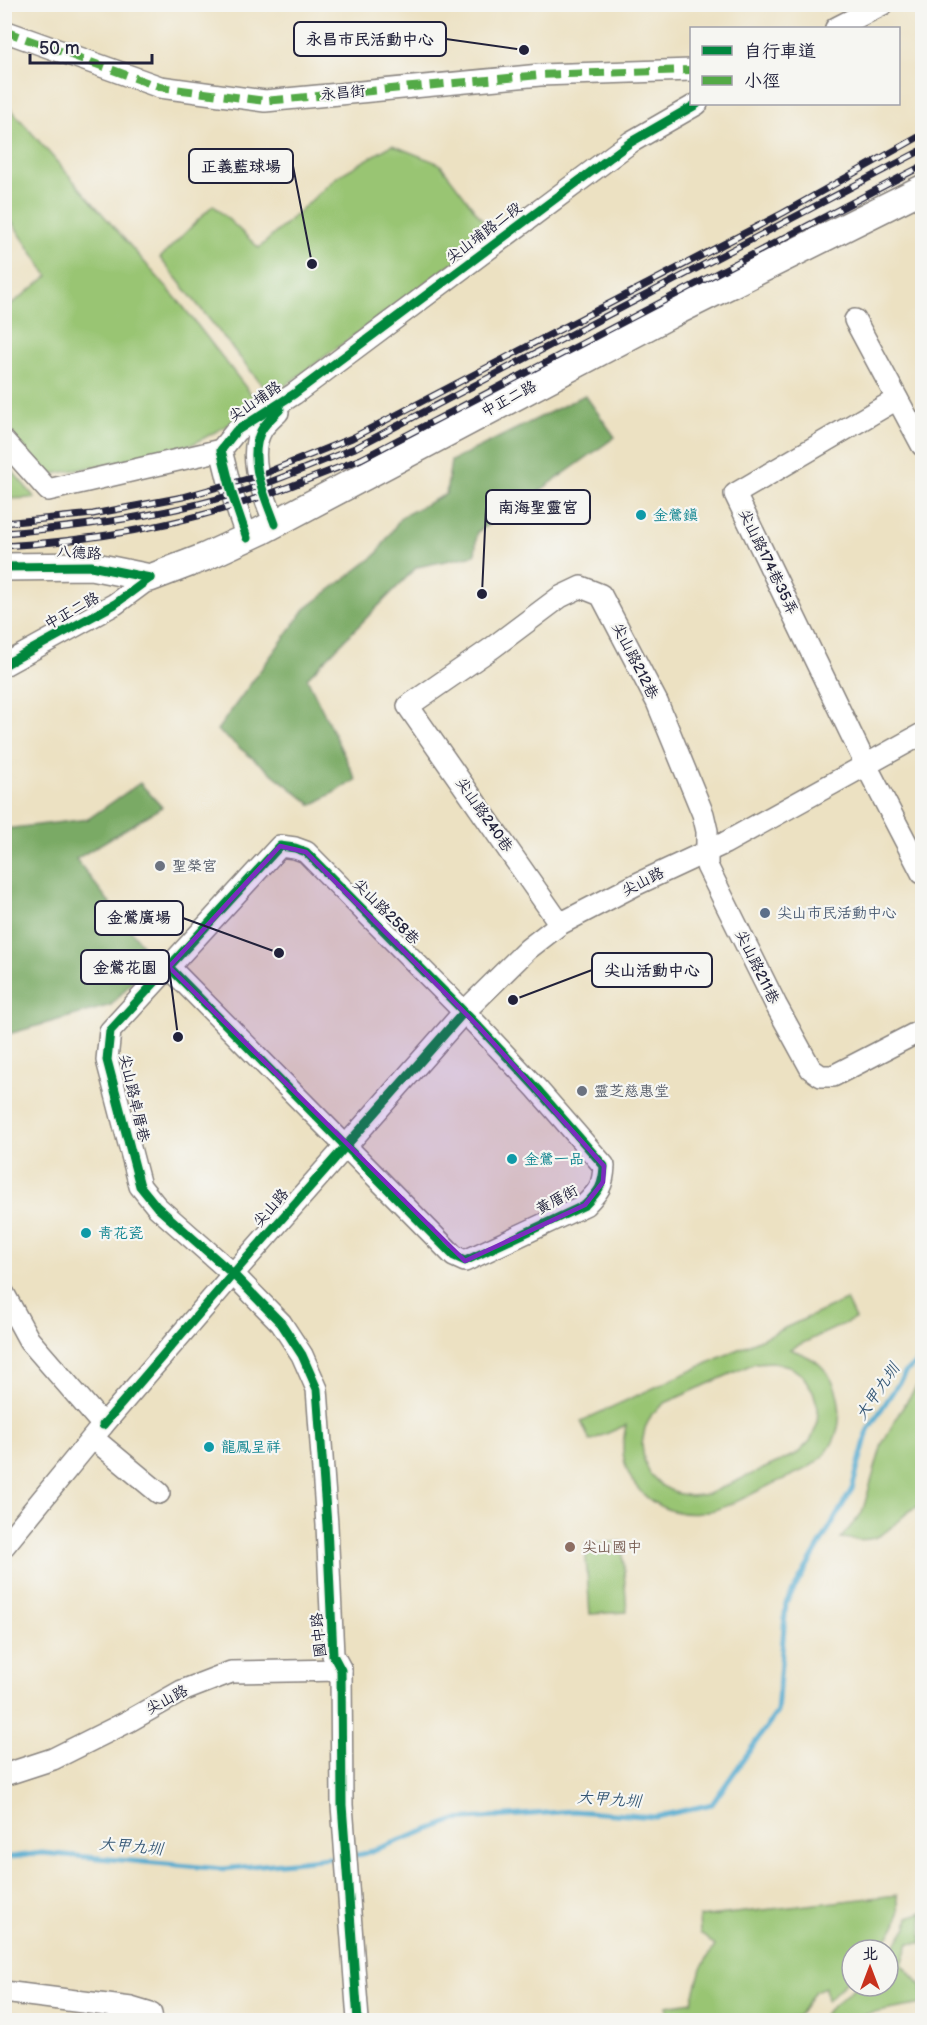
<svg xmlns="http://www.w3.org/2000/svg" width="927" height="2025" viewBox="0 0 927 2025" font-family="'Balsamiq Sans','LXGW WenKai TC',sans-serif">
  <rect width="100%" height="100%" fill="#f6f6f2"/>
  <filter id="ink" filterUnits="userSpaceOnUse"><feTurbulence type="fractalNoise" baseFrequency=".0167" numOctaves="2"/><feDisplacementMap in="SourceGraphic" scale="12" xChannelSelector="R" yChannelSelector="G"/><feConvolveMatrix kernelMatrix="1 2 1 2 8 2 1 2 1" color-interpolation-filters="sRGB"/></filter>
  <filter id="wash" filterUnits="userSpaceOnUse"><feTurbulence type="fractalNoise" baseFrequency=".008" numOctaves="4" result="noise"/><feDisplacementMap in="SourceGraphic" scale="24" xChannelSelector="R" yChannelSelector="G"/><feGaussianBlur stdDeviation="1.35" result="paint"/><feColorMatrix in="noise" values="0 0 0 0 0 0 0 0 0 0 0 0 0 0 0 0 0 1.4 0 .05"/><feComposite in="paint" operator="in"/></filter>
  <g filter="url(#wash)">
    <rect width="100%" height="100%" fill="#ece1c2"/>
    <!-- green -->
    <g fill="#99c573" stroke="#5e7457" stroke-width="1.5" fill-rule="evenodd">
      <polygon points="4,101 181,304 261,407 193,444 115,463 41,476 5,436 5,309 48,276 5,212"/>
      <polygon points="392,145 440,164 493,234 271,396 160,258 213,205 259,248 338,176"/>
      <polygon points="5,462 35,498 5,499"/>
      <path d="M 846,1300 L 855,1319 L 790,1349 C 799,1353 810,1356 818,1363 C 844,1386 847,1429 824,1455 C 811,1470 786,1477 768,1486 C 747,1496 724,1510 700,1513 C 661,1518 623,1488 623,1448 C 623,1440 625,1432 626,1425 L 590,1441 L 581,1421 ZM 772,1362 L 789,1366 L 803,1376 L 813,1391 L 818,1408 L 817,1425 L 810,1441 L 798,1453 L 708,1494 L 691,1496 L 676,1493 L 662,1486 L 650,1474 L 644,1460 L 642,1444 L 645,1428 L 652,1414 L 665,1403 L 755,1363 Z"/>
      <path d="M 922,1380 L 922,1505 C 904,1510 895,1528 879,1536 C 867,1542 853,1539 841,1538 L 862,1513 L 882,1444 L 898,1415 L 916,1387 Z"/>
      <polygon points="622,1542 627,1612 590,1614 585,1544"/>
      <path d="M 897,1895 C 902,1923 895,1928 878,1950 L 852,1950 L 852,1976 L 827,2001 L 825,1987 L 815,1991 L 798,2016 L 774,2020 L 668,2020 L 667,2006 L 692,2002 L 701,1968 L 715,1946 L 700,1933 L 699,1917 Z"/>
      <polygon points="922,1912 922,1943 909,1943 902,1964 922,1986 922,2004 835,2020 822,2020 825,2013 856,1986 888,1986 888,1956 907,1927 909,1917"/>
    </g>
    <!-- forest -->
    <g fill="#7aaa65" stroke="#4e6650" stroke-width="1.5">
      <polygon points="585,395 615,437 520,505 477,532 475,555 417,567 307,678 356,780 312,805 217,730 305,609 376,555 401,517 446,494 451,461"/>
      <polygon points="140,783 162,807 76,859 153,959 111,1005 5,1035 5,829 88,819"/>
    </g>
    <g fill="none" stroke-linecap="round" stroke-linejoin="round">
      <!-- stream -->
      <g stroke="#53aacf" stroke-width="5">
        <polyline points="349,1856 363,1854 455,1820 573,1811 656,1817 712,1804 777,1712 786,1603 852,1489 868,1430 905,1373 922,1357"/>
        <polyline points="4,1858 42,1853 223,1869 340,1857"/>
      </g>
    </g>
  </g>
  <g filter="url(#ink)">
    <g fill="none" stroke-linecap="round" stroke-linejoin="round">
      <!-- minor casing -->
      <g stroke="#87827e" stroke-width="24">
        <g id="minor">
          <polyline points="836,28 883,4"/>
          <polyline points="4,31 160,87 265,101 540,75 692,70"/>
          <polyline points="855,320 922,445"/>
          <polyline points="897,399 735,494 867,767 922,873"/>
          <polyline points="4,441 48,490 221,450"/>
          <path d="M 275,524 C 265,497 245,457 262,429 C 266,423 273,417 278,412"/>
          <polyline points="247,538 232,494 221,450 236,431 294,394 631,142 697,104"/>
          <polyline points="4,665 115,604 150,578"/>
          <polyline points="560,924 408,706 492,648 560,597 581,587 601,595 657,702 703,814 707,831 707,866 776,1005 811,1069 821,1076 833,1076 922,1030"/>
          <path d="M 169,967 L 454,1256 L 465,1261 L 585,1205 C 599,1191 603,1186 604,1166 L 537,1089 L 479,1027 L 306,852 L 295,848 L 280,846 L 110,1031 L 107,1060 L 140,1186 L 157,1207 L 233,1274 L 281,1323 L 302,1355 L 317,1389 L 327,1525 L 333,1655 L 341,1670 L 342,1805 L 358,2020"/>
          <polyline points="4,1294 29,1340 103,1425"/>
          <polyline points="94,1439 159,1493"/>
          <polyline points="4,1546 103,1425 233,1274 464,1012 528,949 560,924 637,884 725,843 922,734"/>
          <polyline points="4,1775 53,1759 129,1721 182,1691 231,1672 341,1670"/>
          <polyline points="4,1992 131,2008 151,2014 152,2020"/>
        </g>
      </g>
      <!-- major casing -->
      <g stroke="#87827e" stroke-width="30">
        <polyline id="major" points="4,567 91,566 150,578 205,557 261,531 671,314 922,189"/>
      </g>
      <!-- minor -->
      <use href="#minor" stroke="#fff" stroke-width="21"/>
      <!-- major -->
      <use href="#major" stroke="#fff" stroke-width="27"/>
      <!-- rail casing -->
      <g stroke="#22223b" stroke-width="7">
        <g id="rail">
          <polyline points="4,523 93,514 183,497 258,476 352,438 783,213 922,135"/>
          <path d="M 4,533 C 91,526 179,514 262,485 C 293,474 324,460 355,448 L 922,150"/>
          <path d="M 4,546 C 93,541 182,525 266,495 C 298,484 329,471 361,459 L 922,166"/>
        </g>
      </g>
      <!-- rail -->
      <use href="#rail" stroke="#f6f6f2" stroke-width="4.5" stroke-dasharray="14" stroke-linecap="butt"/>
      <!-- quiet -->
      <polyline stroke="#53aa46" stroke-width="8" stroke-dasharray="15 8" stroke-linecap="butt" points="4,31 160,87 265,101 540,75 692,70"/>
      <!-- cycleway casing -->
      <g stroke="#f6f6f2" stroke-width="13">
        <g id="cycleway">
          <path d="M 275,524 C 265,496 247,460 261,431 C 265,423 274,416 280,409"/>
          <polyline points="247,538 232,494 221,450 236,431 294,394 631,142 697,104"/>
          <polyline points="4,567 91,566 150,578"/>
          <polyline points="4,665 115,604 150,578"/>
          <path d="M 169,967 L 454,1256 L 465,1261 L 585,1205 C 599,1191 603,1186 604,1166 L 537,1089 L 479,1027 L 306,852 L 295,848 L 280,846 L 110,1031 L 107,1060 L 140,1186 L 157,1207 L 233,1274 L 281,1323 L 302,1355 L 317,1389 L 327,1525 L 333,1655 L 341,1670 L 342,1805 L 358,2020"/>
          <polyline points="103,1425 233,1274 464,1012"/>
        </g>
      </g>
      <!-- cycleway -->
      <use href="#cycleway" stroke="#00873e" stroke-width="9"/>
    </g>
  </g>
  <!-- marked area -->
  <path fill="#7b2cbf" fill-opacity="0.2" stroke="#7b2cbf" stroke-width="4.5" stroke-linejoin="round" d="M 280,846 L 306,852 L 479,1027 L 604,1166 L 603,1182 L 585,1205 L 465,1261 L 169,967 Z"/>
  <!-- markers -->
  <g fill="#0f9aa8" stroke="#f6f6f2" stroke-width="2">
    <circle cx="641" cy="515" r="6"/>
    <circle cx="512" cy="1159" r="6"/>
    <circle cx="86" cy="1233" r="6"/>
    <circle cx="209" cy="1447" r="6"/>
  </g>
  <g fill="#6b7280" stroke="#f6f6f2" stroke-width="2">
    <circle cx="160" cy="866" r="6"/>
    <circle cx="582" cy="1091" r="6"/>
  </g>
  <circle fill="#5c6f8a" stroke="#f6f6f2" stroke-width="2" cx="765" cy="913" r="6"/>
  <circle fill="#8d6e63" stroke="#f6f6f2" stroke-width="2" cx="570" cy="1547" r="6"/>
  <g text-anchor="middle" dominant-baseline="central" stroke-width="4.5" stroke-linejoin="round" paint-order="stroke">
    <!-- street labels -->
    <g font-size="15" fill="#22223b" stroke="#f6f6f2">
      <text transform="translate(343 93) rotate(-5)">永昌街</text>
      <text transform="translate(484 233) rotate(-37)">尖山埔路二段</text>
      <text transform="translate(509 399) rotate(-28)">中正二路</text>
      <text transform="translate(255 402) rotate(-34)">尖山埔路</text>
      <text transform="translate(79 553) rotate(3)">八德路</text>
      <text transform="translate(768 562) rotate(64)">尖山路174巷35弄</text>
      <text transform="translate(72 611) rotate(-29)">中正二路</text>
      <text transform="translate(635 661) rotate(63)">尖山路212巷</text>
      <text transform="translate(484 815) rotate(55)">尖山路240巷</text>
      <text transform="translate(643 882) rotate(-27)">尖山路</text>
      <text transform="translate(386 912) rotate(45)">尖山路258巷</text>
      <text transform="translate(757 967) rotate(64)">尖山路211巷</text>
      <text transform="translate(134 1098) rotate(77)">尖山路卓厝巷</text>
      <text transform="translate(557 1200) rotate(-28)">黃厝街</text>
      <text transform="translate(271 1208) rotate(-49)">尖山路</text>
      <text transform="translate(319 1635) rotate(-96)">國中路</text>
      <text transform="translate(167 1700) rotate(-28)">尖山路</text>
    </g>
    <!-- culture labels -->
    <g font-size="15" fill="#0d838f" stroke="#f6f6f2" text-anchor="start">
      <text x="653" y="515">金鶯鎮</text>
      <text x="524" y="1159">金鶯一品</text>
      <text x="98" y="1233">青花瓷</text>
      <text x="221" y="1447">龍鳳呈祥</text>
    </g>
    <!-- worship labels -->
    <g font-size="15" fill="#5b616d" stroke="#f6f6f2" text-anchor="start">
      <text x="172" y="866">聖榮宮</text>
      <text x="594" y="1091">靈芝慈惠堂</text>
    </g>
    <!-- service labels -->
    <g font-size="15" fill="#4e5e75" stroke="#f6f6f2" text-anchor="start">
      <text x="777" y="913">尖山市民活動中心</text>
    </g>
    <!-- education labels -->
    <g font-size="15" fill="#785e54" stroke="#f6f6f2" text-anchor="start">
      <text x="582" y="1547">尖山國中</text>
    </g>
    <!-- water labels -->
    <g font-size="16" font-style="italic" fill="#365876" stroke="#f6f6f2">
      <text transform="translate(878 1392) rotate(-56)">大甲九圳</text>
      <text transform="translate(609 1800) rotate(4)">大甲九圳</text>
      <text transform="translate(131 1847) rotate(5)">大甲九圳</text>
    </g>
  </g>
  <!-- callouts -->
  <path fill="none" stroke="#22223b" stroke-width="2" d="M524 50L446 39M312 264L293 166M482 594L486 507M279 953L183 918M178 1037L169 967M513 1000L592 970"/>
  <g fill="#22223b" stroke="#f6f6f2" stroke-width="2">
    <circle cx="524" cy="50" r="6"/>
    <circle cx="312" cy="264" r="6"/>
    <circle cx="482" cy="594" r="6"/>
    <circle cx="279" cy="953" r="6"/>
    <circle cx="178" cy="1037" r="6"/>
    <circle cx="513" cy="1000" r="6"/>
  </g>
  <g fill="#f6f6f2" stroke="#22223b" stroke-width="2">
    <rect x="294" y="22" width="152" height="34" rx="6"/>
    <rect x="189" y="149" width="104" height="34" rx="6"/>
    <rect x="486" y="490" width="104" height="34" rx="6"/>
    <rect x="95" y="901" width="88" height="34" rx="6"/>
    <rect x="81" y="950" width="88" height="34" rx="6"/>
    <rect x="592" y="953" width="120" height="34" rx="6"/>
  </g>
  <g font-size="16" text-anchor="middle" font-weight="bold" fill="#22223b">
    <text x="370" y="45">永昌市民活動中心</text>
    <text x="241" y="172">正義藍球場</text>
    <text x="538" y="513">南海聖靈宮</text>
    <text x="139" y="923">金鶯廣場</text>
    <text x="125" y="973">金鶯花園</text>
    <text x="652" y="976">尖山活動中心</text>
  </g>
  <!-- margin -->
  <rect width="927" height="2025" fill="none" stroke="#f6f6f2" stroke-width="24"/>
  <!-- legend -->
  <rect x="690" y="27" width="210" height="78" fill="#f6f6f2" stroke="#a1a1a9" stroke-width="1.5"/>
  <rect x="702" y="46" width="30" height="9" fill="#00873e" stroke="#a1a1a9" stroke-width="1.5"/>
  <text x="744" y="57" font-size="18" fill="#22223b">自行車道</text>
  <rect x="702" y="76" width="30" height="9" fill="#53aa46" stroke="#a1a1a9" stroke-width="1.5"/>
  <text x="744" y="87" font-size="18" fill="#22223b">小徑</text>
  <!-- north arrow -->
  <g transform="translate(870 1968)"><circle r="28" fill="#f6f6f2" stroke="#a1a1a9" stroke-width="1.5"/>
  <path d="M0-4.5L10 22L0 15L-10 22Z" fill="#c8321e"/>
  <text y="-9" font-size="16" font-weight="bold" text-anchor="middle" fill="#22223b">北</text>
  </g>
  <!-- scale -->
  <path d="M30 54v9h122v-9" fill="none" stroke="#22223b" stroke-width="3"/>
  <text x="39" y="54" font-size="18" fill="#22223b" stroke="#f6f6f2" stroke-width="4.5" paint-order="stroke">50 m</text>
</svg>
